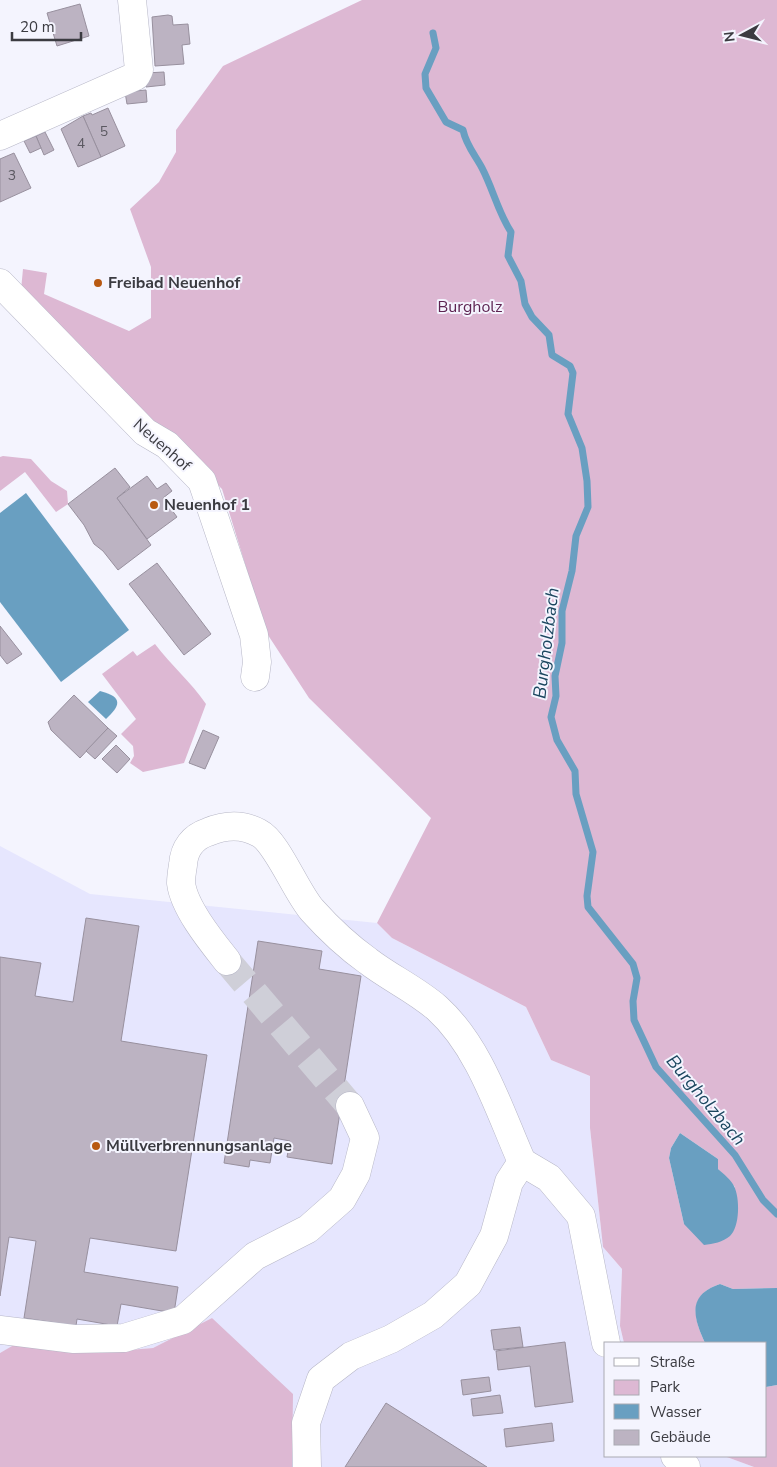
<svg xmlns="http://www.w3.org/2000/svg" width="777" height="1467" viewBox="0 0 777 1467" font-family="'Nunito Sans',sans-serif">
  <rect width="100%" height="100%" fill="#f4f4fe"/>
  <!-- built -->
  <polygon fill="#e6e6fe" points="0,846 90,894 377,923 392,938 526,1007 551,1060 590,1076 590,1128 603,1247 622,1269 620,1326 624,1343 606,1343 606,1456 724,1456 754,1467 292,1467 291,1452 212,1318 153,1348 93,1353 19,1343 0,1353"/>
  <!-- green -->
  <g fill="#ddb8d3" fill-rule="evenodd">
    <path d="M 362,0 L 777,0 L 777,1288 L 733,1289 L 720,1284 C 688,1295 693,1317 705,1343 L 624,1343 L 620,1326 L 622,1269 L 603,1247 L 590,1128 L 590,1076 L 551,1060 L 526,1007 L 392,938 L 377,923 L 431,818 L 309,698 L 266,632 L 222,489 L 21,290 L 23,269 L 47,273 L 44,294 L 129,331 L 151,318 L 151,267 L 130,209 L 159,182 L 176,152 L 176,130 L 223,66 ZM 680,1133 L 718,1159 L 718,1169 L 735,1187 L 684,1224 L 669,1158 L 671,1148 Z"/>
    <polygon points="3,456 31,459 51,481 67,491 68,504 56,512 25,472 0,491 0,457"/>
    <path d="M 155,644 C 171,665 191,682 206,704 L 184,763 L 143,772 L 130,763 L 134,756 L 133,746 L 121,734 L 136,719 L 102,674 L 133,651 L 137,656 Z"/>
    <polygon points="212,1318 293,1394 292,1467 0,1467 0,1353 19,1342 93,1353 153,1348"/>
    <polygon points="777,1385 777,1467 754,1467 724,1456 766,1456 766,1387"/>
  </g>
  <!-- water -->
  <g fill="#699fc1">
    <polygon points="26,493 129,630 61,682 0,602 0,513"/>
    <path d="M 100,691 C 124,697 120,706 106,719 L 88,702 Z"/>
    <path d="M 680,1133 L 718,1159 L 718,1169 C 724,1174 731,1180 734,1186 C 740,1198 740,1227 730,1236 C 723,1242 713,1244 704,1245 L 684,1224 L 669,1158 L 671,1148 Z"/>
    <path d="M 720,1284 L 733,1289 L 777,1288 L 777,1385 L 766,1387 L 766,1343 L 705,1343 C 693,1317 687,1295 720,1284 Z"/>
  </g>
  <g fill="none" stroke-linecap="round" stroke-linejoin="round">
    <!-- stream -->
    <path stroke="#699fc1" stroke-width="7" d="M 433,33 L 436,48 L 425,74 L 426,88 L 446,122 L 463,130 C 466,145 475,155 482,168 C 493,189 498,212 511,232 L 508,256 L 521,281 L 525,304 L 532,317 L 549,335 L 552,355 L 570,366 L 573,373 L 568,414 L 582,448 L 587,481 L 588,507 L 576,536 L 572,571 L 562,611 L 562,643 L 555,676 L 556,696 L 551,717 L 557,740 L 575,771 L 576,794 L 593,852 L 587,896 L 588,907 L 633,964 L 637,978 L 633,1001 L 634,1020 L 656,1067 L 735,1155 L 763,1200 L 777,1214"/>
  </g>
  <!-- building -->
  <g fill="#bcb3c2" stroke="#98909e">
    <polygon points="80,4 89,36 57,46 47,13"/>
    <polygon points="168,15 172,16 173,25 188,24 190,44 182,45 184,64 155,66 152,17"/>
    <polygon points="164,72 165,85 146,87 145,73"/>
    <polygon points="146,90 147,102 127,104 125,92"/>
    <polygon points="108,108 125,146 101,157 83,116 91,113 92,115"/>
    <polygon points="83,116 101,157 78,167 61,129"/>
    <polygon points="45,132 54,150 44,155 36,136"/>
    <polygon points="36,136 41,148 30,153 24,141"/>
    <polygon points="14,153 31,188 0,202 0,159"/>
    <polygon points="115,468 130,487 117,498 151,545 118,570 103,551 94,544 84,525 68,504"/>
    <polygon points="147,476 157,489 166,483 172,491 163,498 177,517 147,539 117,498"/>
    <polygon points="157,563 211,634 184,655 129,584"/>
    <polygon points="0,626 22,654 7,664 0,655"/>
    <polygon points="74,695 108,728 80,758 51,730 48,722"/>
    <polygon points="108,728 117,736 95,759 86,751"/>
    <polygon points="203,730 219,737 205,769 189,763"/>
    <polygon points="116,745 130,759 117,773 102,759"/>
    <polygon points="86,918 139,926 121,1041 207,1055 176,1251 90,1238 84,1272 178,1287 174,1313 121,1304 117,1326 77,1319 76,1326 24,1318 36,1241 9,1237 0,1296 0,957 41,963 35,996 73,1002"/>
    <polygon points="258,941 322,951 319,969 361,976 332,1164 287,1157 290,1141 274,1138 270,1163 250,1160 249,1167 224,1163"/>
    <polygon points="520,1327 523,1347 494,1350 491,1330"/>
    <polygon points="565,1342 573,1402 535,1407 530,1366 498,1370 496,1351"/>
    <polygon points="489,1377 491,1391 463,1395 461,1380"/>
    <polygon points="500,1395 503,1413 473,1416 471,1399"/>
    <polygon points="386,1403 487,1467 345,1467"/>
    <polygon points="552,1423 554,1441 506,1447 504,1429"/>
  </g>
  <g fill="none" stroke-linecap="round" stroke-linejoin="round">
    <!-- minor-tunnel -->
    <polyline stroke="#cfcfd8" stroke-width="28" stroke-dasharray="28 14" stroke-linecap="butt" points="227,961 350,1106"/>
    <!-- minor casing -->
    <g stroke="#b7b7c7" stroke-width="29">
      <g id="minor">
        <polyline points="0,136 136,76 139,70 132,0"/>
        <polyline points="0,283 145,432 167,445 202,481 254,635 257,662 255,677"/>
        <path d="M 227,961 C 212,942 184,908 181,883 C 181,877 182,871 183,865 C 184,848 193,837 208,832 C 225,825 243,824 259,833 C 277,842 296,892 312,910 C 329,929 347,946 368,961 C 390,978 415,989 437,1008 C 480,1047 499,1110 522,1162 L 509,1182 L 494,1236 L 468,1284 L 433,1315 L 391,1339 L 351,1356 L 321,1379 L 306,1423 L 307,1467"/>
        <polyline points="522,1162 549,1178 581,1216 606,1343"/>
        <polyline points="0,1330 74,1339 124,1338 183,1320 255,1256 308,1229 342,1199 356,1174 365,1138 350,1106"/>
        <polyline points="675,1456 686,1467"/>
      </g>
    </g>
    <!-- minor -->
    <use href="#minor" stroke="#fff" stroke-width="28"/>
  </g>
  <!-- markers -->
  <g fill="#b85912" stroke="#f4f4fe" stroke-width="2">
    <circle cx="98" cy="283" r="5"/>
    <circle cx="154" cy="505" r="5"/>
    <circle cx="96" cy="1146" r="5"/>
  </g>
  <g text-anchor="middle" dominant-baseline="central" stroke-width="4" stroke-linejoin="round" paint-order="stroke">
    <!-- number labels -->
    <g font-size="14" fill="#5b5961">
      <text x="104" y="131">5</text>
      <text x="81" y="143">4</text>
      <text x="12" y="175">3</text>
    </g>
    <!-- poi labels -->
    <g font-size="16" font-weight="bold" fill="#3b3b41" stroke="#f4f4fe" text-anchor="start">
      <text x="108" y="283">Freibad Neuenhof</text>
      <text x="164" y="505">Neuenhof 1</text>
      <text x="106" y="1146">Müllverbrennungsanlage</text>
    </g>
    <!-- park labels -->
    <g font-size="16" fill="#5e2452" stroke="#f4f4fe">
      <text x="470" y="307">Burgholz</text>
    </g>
    <!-- street labels -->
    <g font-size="16" fill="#3b3b41" stroke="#f4f4fe">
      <text transform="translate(162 445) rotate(41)">Neuenhof</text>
    </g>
    <!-- water labels -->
    <g font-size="18" font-style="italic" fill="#1b465f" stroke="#f4f4fe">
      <text transform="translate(546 643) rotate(-83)">Burgholzbach</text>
      <text transform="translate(706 1100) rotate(50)">Burgholzbach</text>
    </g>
  </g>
  <!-- legend -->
  <rect x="604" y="1342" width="162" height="115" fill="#f4f4fe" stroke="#aaaab2"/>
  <rect x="614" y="1358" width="25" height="8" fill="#ffffff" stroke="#aaaab2"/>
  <text x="650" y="1367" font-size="15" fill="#3b3b41">Straße</text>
  <rect x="614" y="1380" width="25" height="15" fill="#ddb8d3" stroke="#aaaab2"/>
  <text x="650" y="1392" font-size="15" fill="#3b3b41">Park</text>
  <rect x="614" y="1404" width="25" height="15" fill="#699fc1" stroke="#aaaab2"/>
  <text x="650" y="1417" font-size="15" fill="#3b3b41">Wasser</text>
  <rect x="614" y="1430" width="25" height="15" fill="#bcb3c2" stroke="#aaaab2"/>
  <text x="650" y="1442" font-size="15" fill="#3b3b41">Gebäude</text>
  <!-- north arrow -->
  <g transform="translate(742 35) rotate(263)" stroke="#f4f4fe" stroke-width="4" paint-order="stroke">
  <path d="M0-4L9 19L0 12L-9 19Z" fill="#3b3b41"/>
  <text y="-8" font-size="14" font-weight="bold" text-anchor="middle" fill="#3b3b41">N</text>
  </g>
  <!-- scale -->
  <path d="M12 32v8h69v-8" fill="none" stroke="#3b3b41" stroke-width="2.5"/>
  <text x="20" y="32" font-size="15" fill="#3b3b41" stroke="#f4f4fe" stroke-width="4" paint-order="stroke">20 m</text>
</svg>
